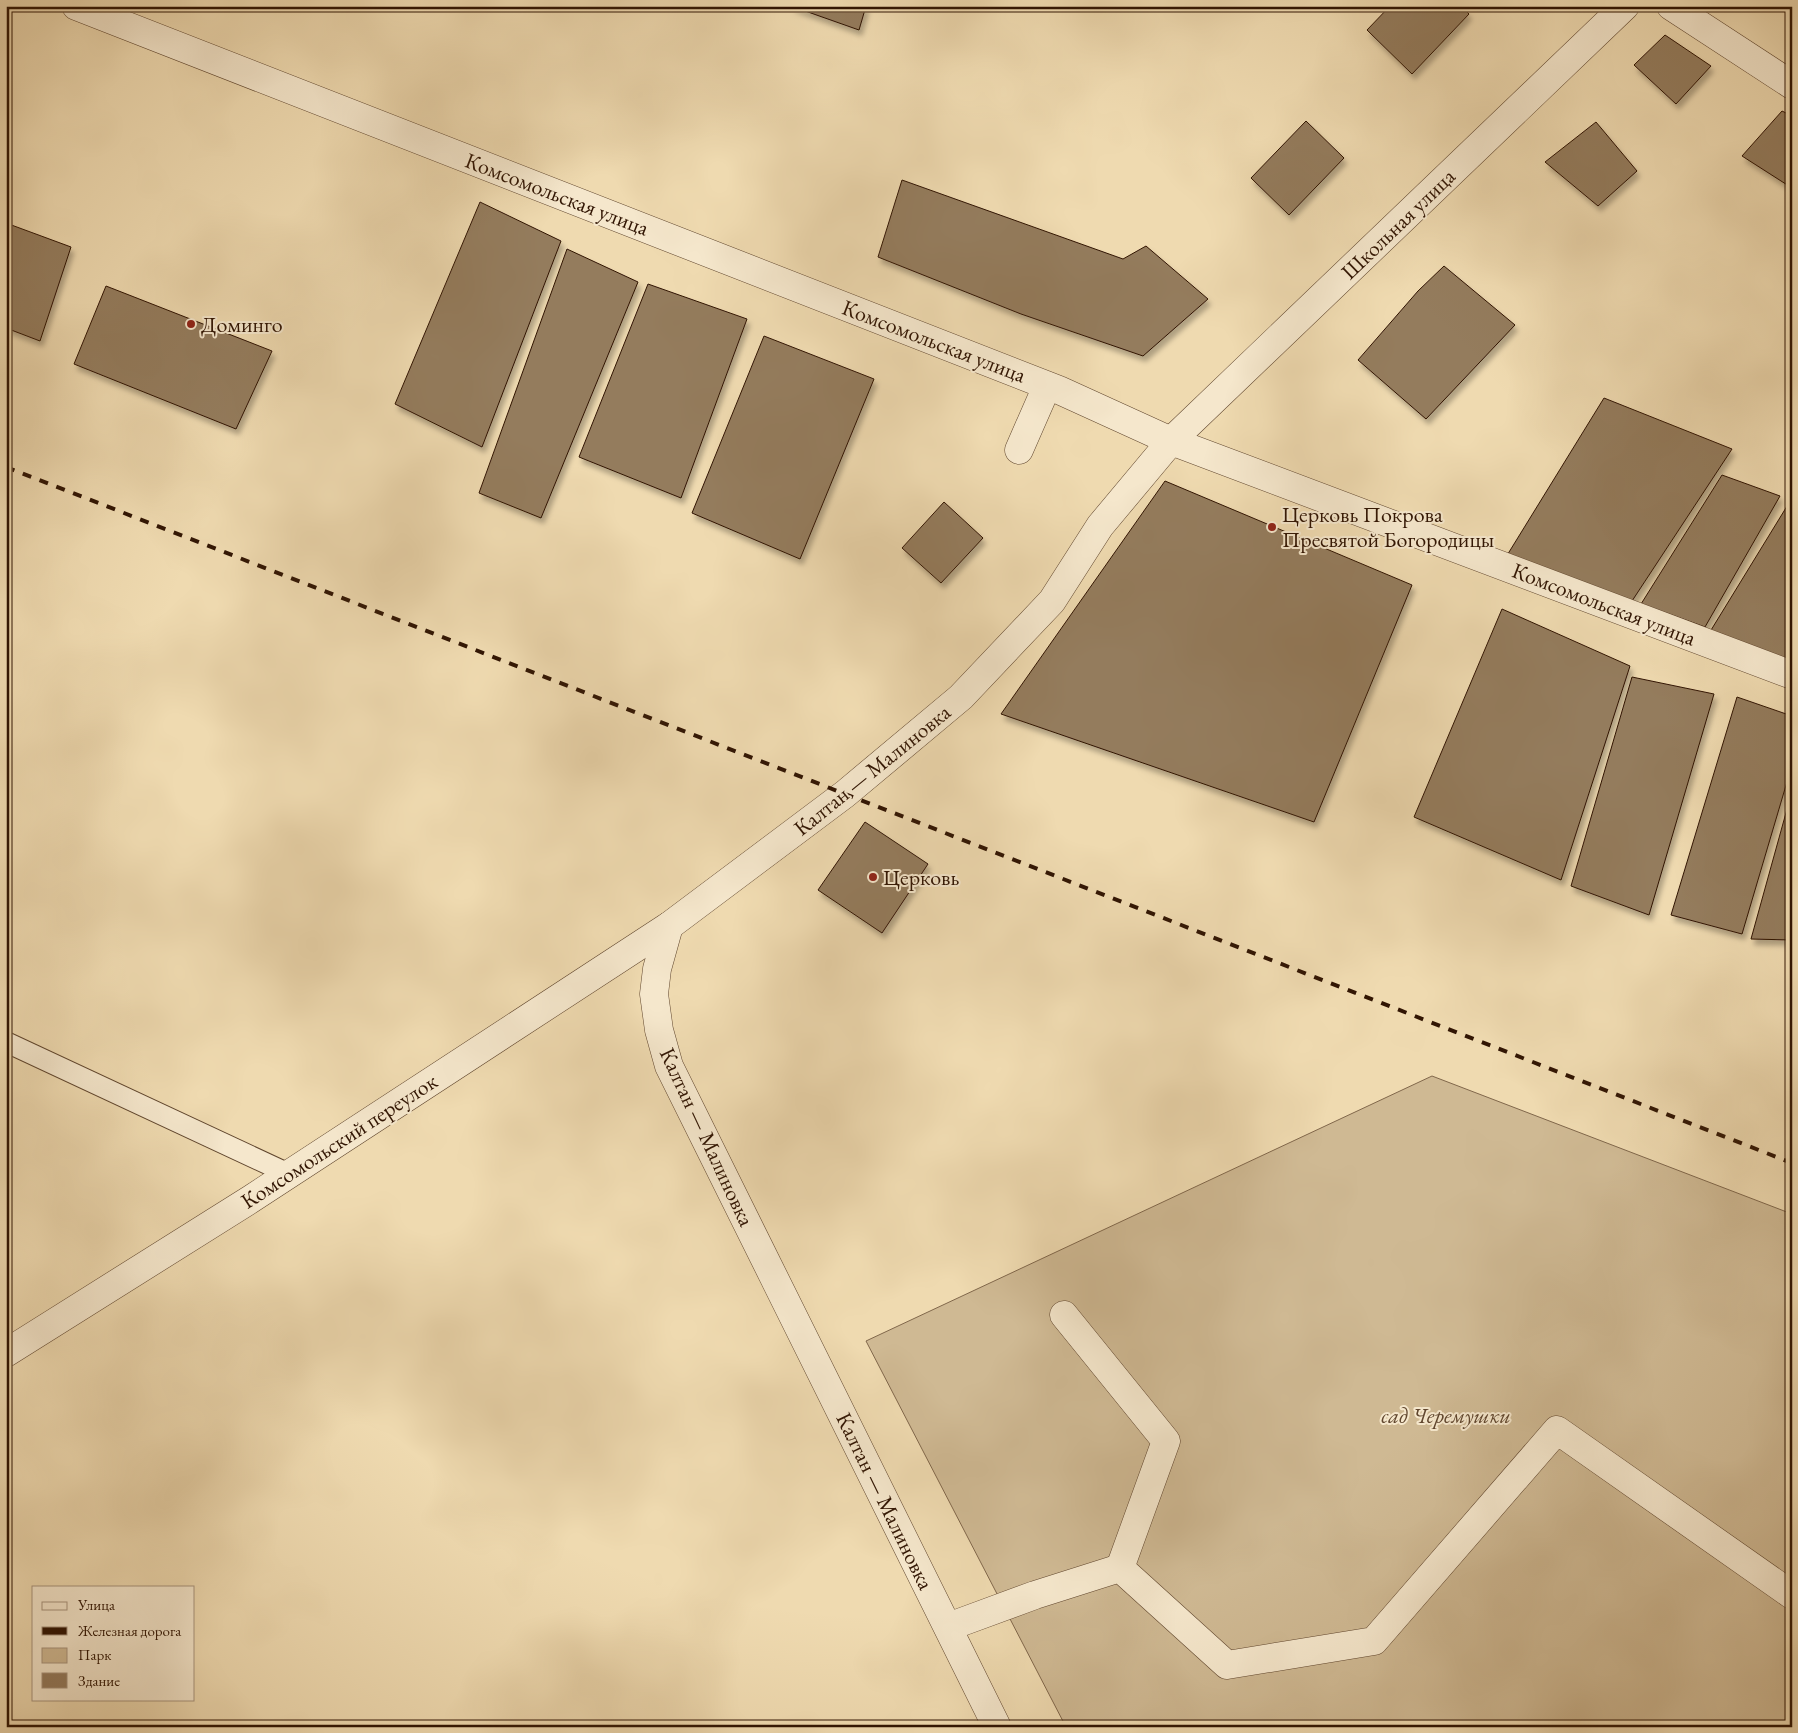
<svg xmlns="http://www.w3.org/2000/svg" width="1798" height="1733" viewBox="0 0 1798 1733" font-family="'EB Garamond',serif">
  <defs>
    <filter id="shadow"><feDropShadow dx="3" dy="5.5" stdDeviation="2.5" flood-color="#0004"/></filter>
  </defs>
  <rect width="100%" height="100%" fill="#efdab0"/>
  <filter id="stains"><feTurbulence type="fractalNoise" baseFrequency=".004" numOctaves="4"/><feColorMatrix values="0 0 0 0 .2 0 0 0 0 .09 0 0 0 0 .02 0 0 0 .5 -.17"/></filter>
  <radialGradient id="worn" r=".72"><stop offset=".6" stop-color="#630" stop-opacity="0"/><stop offset="1" stop-color="#630" stop-opacity=".3"/></radialGradient>
  <!-- green -->
  <polygon fill="#cfb993" stroke="#80674b" points="1432,1076 1792,1214 1792,1727 1066,1727 866,1341"/>
  <!-- building -->
  <g fill="#947b5d" stroke="#311503" filter="url(#shadow)">
    <polygon points="791,6 866,6 859,30"/>
    <polygon points="1390,6 1461,6 1469,14 1412,74 1367,30"/>
    <polygon points="1665,35 1711,66 1676,104 1634,65"/>
    <polygon points="1782,111 1792,116 1792,188 1742,156"/>
    <polygon points="1306,121 1344,158 1289,215 1251,178"/>
    <polygon points="1596,122 1637,171 1598,206 1545,162"/>
    <polygon points="902,180 1123,259 1146,246 1208,299 1143,356 1021,314 878,257"/>
    <polygon points="480,202 561,241 482,447 395,404"/>
    <polygon points="6,223 71,247 40,341 6,328"/>
    <polygon points="567,249 638,282 541,518 479,493"/>
    <polygon points="1444,266 1515,325 1426,419 1358,360 1418,291"/>
    <polygon points="648,284 747,319 681,498 579,457"/>
    <polygon points="106,286 272,351 236,429 74,364"/>
    <polygon points="764,336 874,379 800,559 692,513"/>
    <polygon points="1604,398 1732,449 1632,601 1506,557"/>
    <polygon points="1722,475 1780,496 1705,627 1641,604"/>
    <polygon points="1165,481 1412,585 1314,822 1001,714"/>
    <polygon points="1792,498 1792,662 1708,635"/>
    <polygon points="944,502 983,538 941,583 902,548"/>
    <polygon points="1502,609 1630,666 1561,880 1414,817"/>
    <polygon points="1632,677 1714,694 1649,915 1571,886"/>
    <polygon points="1737,697 1792,716 1792,765 1742,934 1671,915"/>
    <polygon points="1792,791 1792,940 1751,939"/>
    <polygon points="865,822 928,864 882,933 818,890"/>
  </g>
  <g fill="none" stroke-linecap="round" stroke-linejoin="round">
    <!-- service casing -->
    <g stroke="#60462e" stroke-width="22">
      <polyline id="service" points="6,1042 289,1174"/>
    </g>
    <!-- pedestrian casing -->
    <g stroke="#60462e" stroke-width="29">
      <polyline id="pedestrian" points="1671,6 1792,85"/>
    </g>
    <!-- minor casing -->
    <g stroke="#60462e" stroke-width="29">
      <g id="minor">
        <polyline points="1171,441 1792,675"/>
        <polyline points="1019,450 1047,386"/>
        <polyline points="1064,1315 1166,1441 1120,1568"/>
        <polyline points="6,1353 251,1199 669,926"/>
        <polyline points="948,1627 1035,1595 1120,1568 1227,1665 1374,1641 1557,1430 1792,1595"/>
      </g>
    </g>
    <!-- tertiary casing -->
    <g stroke="#60462e" stroke-width="29">
      <g id="tertiary">
        <polyline points="76,6 1059,390 1171,441"/>
        <polyline points="997,1727 669,1066 659,1030 654,994 657,969 669,926 845,794 961,697 1052,601 1100,526 1171,441 1625,6"/>
      </g>
    </g>
    <!-- service -->
    <use href="#service" stroke="#f5e7cc" stroke-width="20"/>
    <!-- pedestrian -->
    <use href="#pedestrian" stroke="#f5e7cc" stroke-width="28"/>
    <!-- minor -->
    <use href="#minor" stroke="#f5e7cc" stroke-width="28"/>
    <!-- tertiary -->
    <use href="#tertiary" stroke="#f5e7cc" stroke-width="28"/>
    <!-- rail -->
    <polyline stroke="#311503" stroke-width="4" stroke-dasharray="9 9" stroke-linecap="butt" points="6,467 1792,1163"/>
  </g>
  <!-- markers -->
  <g fill="#8f2418" stroke="#f5e7cc" stroke-width="2">
    <circle cx="191" cy="324" r="5"/>
    <circle cx="1272" cy="527" r="5"/>
    <circle cx="873" cy="877" r="5"/>
  </g>
  <g text-anchor="middle" dominant-baseline="central" stroke-width="4" stroke-linejoin="round" paint-order="stroke">
    <!-- street labels -->
    <g font-size="22" fill="#311503" stroke="#f5e7cc">
      <text transform="translate(557 194) rotate(21)">Комсомольская улица</text>
      <text transform="translate(1398 224) rotate(-44)">Школьная улица</text>
      <text transform="translate(934 341) rotate(21)">Комсомольская улица</text>
      <text transform="translate(1604 604) rotate(21)">Комсомольская улица</text>
      <text transform="translate(872 770) rotate(-39)">Калтан — Малиновка</text>
      <text transform="translate(707 1137) rotate(65)">Калтан — Малиновка</text>
      <text transform="translate(339 1141) rotate(-33)">Комсомольский переулок</text>
      <text transform="translate(885 1501) rotate(64)">Калтан — Малиновка</text>
    </g>
    <!-- poi labels -->
    <g font-size="22" fill="#311503" stroke="#f5e7cc" text-anchor="start">
      <text x="201" y="324">Доминго</text>
      <text x="1282" y="514">Церковь Покрова<tspan x="1282" dy="25">Пресвятой Богородицы</tspan></text>
      <text x="883" y="877">Церковь</text>
    </g>
    <!-- park labels -->
    <g font-size="22" font-style="italic" fill="#60462e" stroke="#f5e7cc">
      <text x="1446" y="1415">сад Черемушки</text>
    </g>
  </g>
  <!-- margin -->
  <rect width="1798" height="1733" fill="none" stroke="#efdab0" stroke-width="25"/>
  <rect x="8" y="8" width="1783" height="1718" fill="none" stroke="#311503" stroke-width="2.5"/>
  <rect x="12" y="12" width="1773" height="1708" fill="none" stroke="#311503"/>
  <!-- legend -->
  <rect x="32" y="1586" width="162" height="115" fill="#f5e7cc" stroke="#a7937c"/>
  <rect x="42" y="1602" width="25" height="8" fill="#f5e7cc" stroke="#a7937c"/>
  <text x="78" y="1610" font-size="15" fill="#311503">Улица</text>
  <rect x="42" y="1627" width="25" height="8" fill="#311503" stroke="#a7937c"/>
  <text x="78" y="1636" font-size="15" fill="#311503">Железная дорога</text>
  <rect x="42" y="1648" width="25" height="15" fill="#cfb993" stroke="#a7937c"/>
  <text x="78" y="1660" font-size="15" fill="#311503">Парк</text>
  <rect x="42" y="1673" width="25" height="15" fill="#947b5d" stroke="#a7937c"/>
  <text x="78" y="1686" font-size="15" fill="#311503">Здание</text>
  <rect width="100%" height="100%" filter="url(#stains)"/>
  <rect width="100%" height="100%" fill="url(#worn)"/>
</svg>
